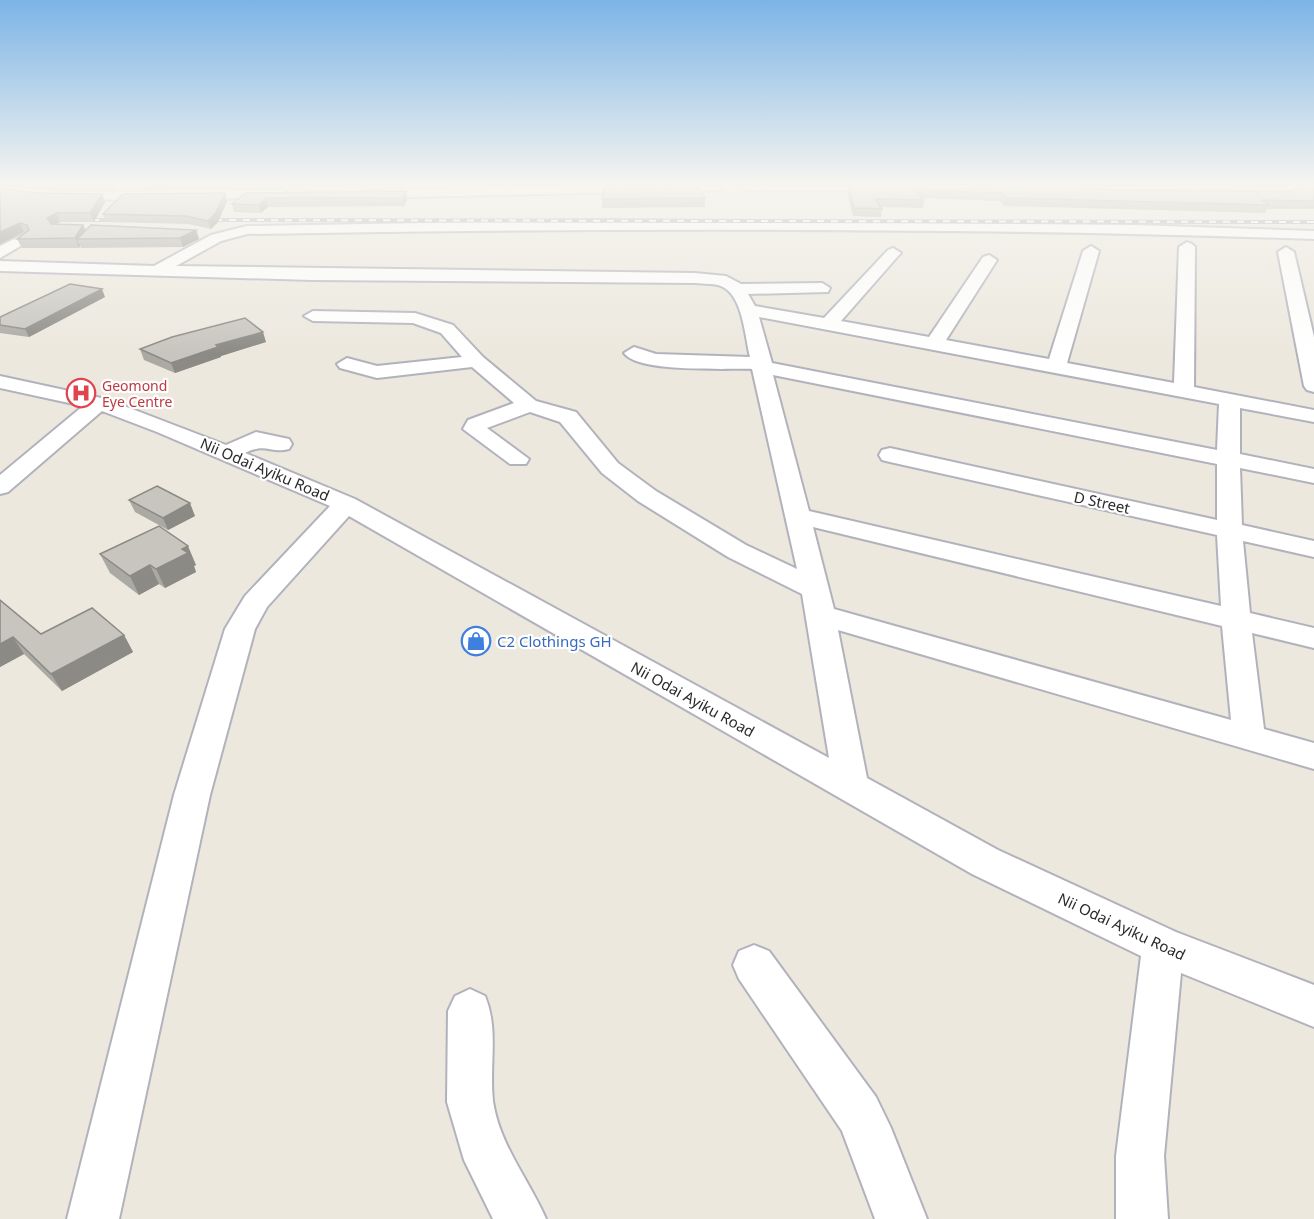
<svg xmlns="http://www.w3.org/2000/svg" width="1314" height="1219" viewBox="0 0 1314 1219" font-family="'Noto Sans',sans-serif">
  <rect width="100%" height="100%" fill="#ece8de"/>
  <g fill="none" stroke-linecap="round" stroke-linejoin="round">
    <!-- minor casing -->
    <g stroke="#b2b2bd" stroke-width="4">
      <g id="minor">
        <polygon points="717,183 723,187 722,190 368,198 361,194 368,190"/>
        <polygon points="743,183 888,183 891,186 885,190 746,190 740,186"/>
        <polygon points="1179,183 1194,183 1206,192 1204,195 1194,195"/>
        <polygon points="1287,183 1299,183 1300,195 1259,196 1252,192 1259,188 1288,188"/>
        <polygon points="0,186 60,192 283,190 290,194 283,198 60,200 0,194"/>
        <path d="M 599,220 L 1135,225 L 1314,231 L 1314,239 C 958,227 603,228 247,234 L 221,241 L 176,266 L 695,273 L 726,276 L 741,284 L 822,283 L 830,288 L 828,292 L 748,294 L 755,306 L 824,318 L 888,250 L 893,248 L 901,253 L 898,256 L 841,321 L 929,337 L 983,257 L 989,255 L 997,260 L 946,340 L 1049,359 L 1083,251 L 1091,246 L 1099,251 L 1067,363 L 1174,383 L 1179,247 L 1187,242 L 1192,244 L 1195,247 L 1194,387 L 1314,410 L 1314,422 L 1240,408 L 1240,454 L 1314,469 L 1314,483 L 1240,468 L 1242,525 L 1314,541 L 1314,557 L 1243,541 L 1250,613 L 1314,628 L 1314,648 L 1252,633 L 1264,729 L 1314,743 L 1314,769 L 838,630 L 867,778 L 998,850 L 1176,932 L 1314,985 L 1314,1027 L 1181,973 L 1164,1156 L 1168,1219 L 1116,1219 L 1116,1156 L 1141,956 L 972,874 L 349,516 L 267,607 L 255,629 L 210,795 L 119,1219 L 67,1219 L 174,795 L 225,629 L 245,596 L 330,506 L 157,432 L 102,411 L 8,492 L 0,494 L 0,475 L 83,406 L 0,388 L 0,376 L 106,399 L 226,445 L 256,432 L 289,439 L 292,444 L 289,449 C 269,454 267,442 245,453 L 355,499 L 829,758 L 802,594 L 728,557 L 638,501 L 602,473 L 560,422 L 530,412 L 487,428 L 529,459 L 526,464 L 510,464 L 463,429 L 468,420 L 514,403 L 472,367 L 377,378 L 340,368 L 337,364 L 347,358 L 377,366 L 462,357 L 441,333 L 413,323 L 313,321 L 304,316 L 313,311 L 415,313 L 453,325 L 483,357 L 536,401 L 576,412 L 618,463 L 656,491 L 746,545 L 797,569 L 752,369 C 727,368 638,373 624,353 L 634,347 L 656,354 L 750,357 C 745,337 743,297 723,287 C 716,283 703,284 695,283 L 312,280 L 0,271 L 0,261 L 154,266 L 211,235 L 247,226 ZM 759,317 L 1219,404 L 1217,450 L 772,363 ZM 773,375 L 1217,464 L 1217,520 L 890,448 L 882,450 L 879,455 L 882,460 L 890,462 L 1217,535 L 1221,606 L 809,511 ZM 813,527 L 1222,626 L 1231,720 L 834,609 Z"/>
        <polygon points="24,234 29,235 31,238 29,241 0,258 0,246"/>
        <polygon points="1286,247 1294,252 1314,337 1314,392 1307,390 1304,386 1278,252"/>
        <polygon points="754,945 769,951 876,1097 891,1128 927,1219 875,1219 842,1131 739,979 733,965 739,951"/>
        <path d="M 470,989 L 485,996 C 499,1029 489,1066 493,1101 C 499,1144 529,1180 546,1219 L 493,1219 L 464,1160 L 447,1102 L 448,1011 L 455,996 Z"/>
      </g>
    </g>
    <!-- minor -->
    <use href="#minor" fill="#fff" fill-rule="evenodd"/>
    <!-- rail casing -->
    <g stroke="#a2a1b4" stroke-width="4">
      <g id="rail">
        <polyline points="78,220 120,220"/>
        <polyline points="201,220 1314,222"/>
      </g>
    </g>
    <!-- rail -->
    <use href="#rail" stroke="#fff" stroke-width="2" stroke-dasharray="7" stroke-linecap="butt"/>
  </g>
  <!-- wall -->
  <g fill="#aba9a3">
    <polygon points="0,183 117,183 113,190 41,189 0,184"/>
    <polygon points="137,183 236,183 234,188 139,189"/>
    <polygon points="261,183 414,183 413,185 262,187"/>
    <polygon points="1095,183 1288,183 1286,187 1105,186"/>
    <polygon points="1300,183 1314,183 1314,209 1267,209 1265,213 1004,206 1000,201 923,198 924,200 923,208 881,207 882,209 881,217 853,216 847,192 848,184 1017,184 1086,187 1107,190 1289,191 1302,187"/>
    <polygon points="0,188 37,193 102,194 105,202 94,222 60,222 56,224 83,225 86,230 196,230 199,239 183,247 81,248 80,246 79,248 22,248 17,239 26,232 24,232 0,244"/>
    <polygon points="406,191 407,199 404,206 268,207 261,213 234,212 232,204 245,193"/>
    <polygon points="705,198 705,207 602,208 602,199"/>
    <polygon points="227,201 218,222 211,229 188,224 106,222 103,214"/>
    <polygon points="105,297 29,337 0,333 0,317"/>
    <polygon points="266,342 221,356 221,357 175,373 144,360 140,349"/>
    <polygon points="129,500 195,516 168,530 135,512"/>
    <polygon points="100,554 196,565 194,566 196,572 165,588 159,584 139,595 110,573"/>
    <polygon points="0,600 41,634 124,635 133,652 62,691 24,654 0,667"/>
  </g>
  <!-- shaded-wall -->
  <g fill="#8b8a85">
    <polygon points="110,183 117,183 113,190"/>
    <polygon points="406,191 407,199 404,206 403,198"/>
    <polygon points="225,193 227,201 218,222 211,229 208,221"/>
    <polygon points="102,194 105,202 94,222 90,213"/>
    <polygon points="266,198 268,207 261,213 259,205"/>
    <polygon points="56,213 60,222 51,227 47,218"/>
    <polygon points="20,223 24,232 0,244 0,232"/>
    <polygon points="83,225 87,234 77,239 80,246 79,248 75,238"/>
    <polygon points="196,230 199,239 183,247 180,238"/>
    <polygon points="102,289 105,297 29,337 25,329"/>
    <polygon points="263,332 266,342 221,356 221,357 175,373 171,363 216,345"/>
    <polygon points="190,503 195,516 168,530 163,518"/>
    <polygon points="188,546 196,565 194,566 196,572 165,588 156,569 182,549"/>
    <polygon points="150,565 159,584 139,595 130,576"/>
    <polygon points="124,635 133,652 62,691 51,674"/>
    <polygon points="13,637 24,654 0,667 0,644"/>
  </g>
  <!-- building -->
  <g fill="#c7c5be" stroke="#8b8a85" stroke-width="1.5">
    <polygon points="1019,183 1081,183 1086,187 1107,190 1289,191 1309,184 1308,183 1314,183 1314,201 1262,200 1269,205 1006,198 1002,193 915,190 924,200 875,199 882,209 854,208 848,184 1017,184"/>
    <polygon points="697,184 705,198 602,199 604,187"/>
    <polygon points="0,188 37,193 102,194 90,213 56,213 47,218 51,224 83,225 75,238 17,239 29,230 27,225 20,223 0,232"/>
    <polygon points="406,191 403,198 266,198 259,205 232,204 245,193"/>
    <polygon points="225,193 215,214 208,221 185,216 103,214 123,194"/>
    <polygon points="91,225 196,230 180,238 77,239"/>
    <polygon points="70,284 102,289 25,329 0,325 0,317"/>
    <polygon points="245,318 263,332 216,345 218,347 171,363 140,349 172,337"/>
    <polygon points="157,486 190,503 163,518 129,500"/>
    <polygon points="159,526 188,546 182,549 188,553 156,569 150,565 130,576 100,554"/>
    <polygon points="0,600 41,634 92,608 124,635 51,674 13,637 0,644"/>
  </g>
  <!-- sky -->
  <linearGradient id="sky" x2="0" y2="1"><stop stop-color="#7cb4e6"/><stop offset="0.52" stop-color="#f6f5f0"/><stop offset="1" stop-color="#f6f5f0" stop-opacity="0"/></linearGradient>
  <rect width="1314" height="354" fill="url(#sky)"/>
  <!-- icons -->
  <defs>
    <g id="hospital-ring" transform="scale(1.5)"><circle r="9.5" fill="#fff" stroke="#e0444e" stroke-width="1.5"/><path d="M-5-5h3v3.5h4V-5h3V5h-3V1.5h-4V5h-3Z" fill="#e0444e"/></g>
    <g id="shop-ring" transform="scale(1.5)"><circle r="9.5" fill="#fff" stroke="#3f7fe0" stroke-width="1.5"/><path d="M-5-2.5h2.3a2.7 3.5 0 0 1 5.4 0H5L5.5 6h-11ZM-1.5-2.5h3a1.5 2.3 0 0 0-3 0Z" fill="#3f7fe0"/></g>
  </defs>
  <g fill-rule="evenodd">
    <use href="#hospital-ring" x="81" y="393"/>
    <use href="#shop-ring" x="476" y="641"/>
  </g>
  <g text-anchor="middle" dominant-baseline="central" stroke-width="4.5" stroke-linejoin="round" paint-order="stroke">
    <!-- far-health labels -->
    <g font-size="14" fill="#be3a42" stroke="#fff" text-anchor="start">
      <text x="102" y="385">Geomond<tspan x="102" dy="16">Eye Centre</tspan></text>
    </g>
    <!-- street labels -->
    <g font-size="15" fill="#2b2b2b" stroke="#fff">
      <text transform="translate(265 469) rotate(23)">Nii Odai Ayiku Road</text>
      <text transform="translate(1102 502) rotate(12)">D Street</text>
      <text transform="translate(693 699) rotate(29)">Nii Odai Ayiku Road</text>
      <text transform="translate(1122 926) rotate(25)">Nii Odai Ayiku Road</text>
    </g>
    <!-- shop labels -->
    <g font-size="15" fill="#366cbe" stroke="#fff" text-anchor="start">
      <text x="497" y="641">C2 Clothings GH</text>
    </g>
  </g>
</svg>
